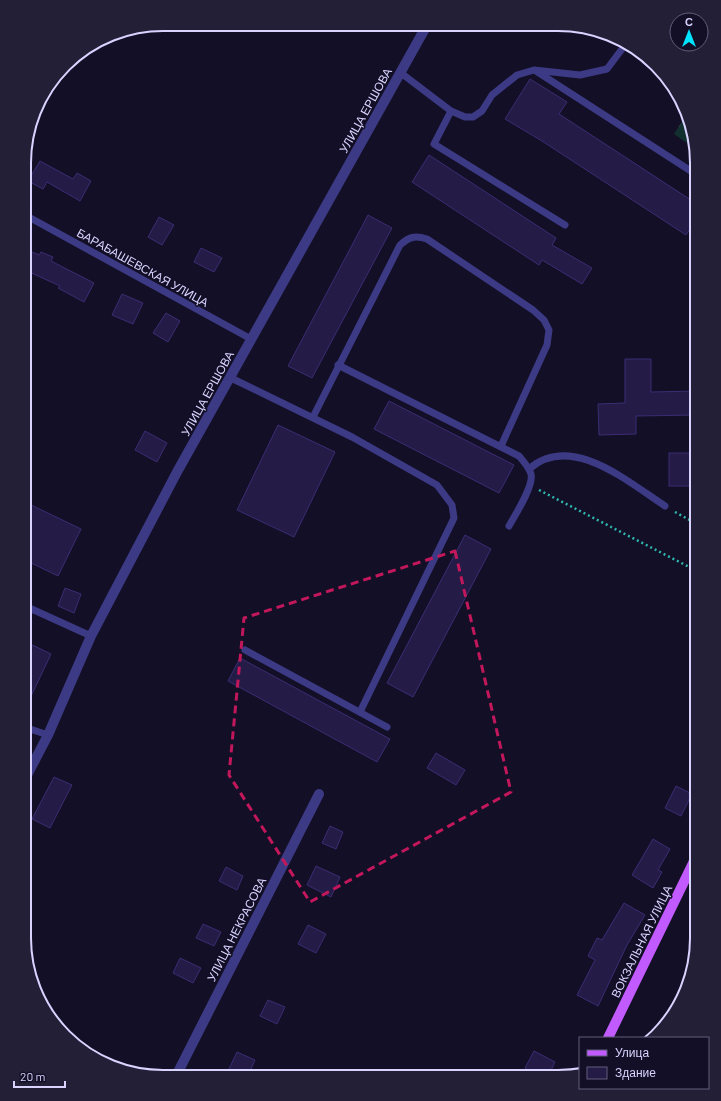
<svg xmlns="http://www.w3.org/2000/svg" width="721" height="1101" viewBox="0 0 721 1101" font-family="Barlow,sans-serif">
  <defs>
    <pattern id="park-tufts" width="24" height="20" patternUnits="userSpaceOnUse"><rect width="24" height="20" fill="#12302f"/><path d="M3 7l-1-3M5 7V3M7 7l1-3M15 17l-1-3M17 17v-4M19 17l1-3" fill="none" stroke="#344d4e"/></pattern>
  </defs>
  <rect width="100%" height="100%" fill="#130f26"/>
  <!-- park -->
  <polygon fill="url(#park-tufts)" points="685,117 688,120 694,148 674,134"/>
  <!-- building -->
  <g fill="#241b47" stroke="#3b2d73">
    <polygon points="530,79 567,102 559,114 697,204 697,219 686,235 542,141 505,119"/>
    <polygon points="429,155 556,238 552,245 592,268 582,284 542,260 539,265 412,182"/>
    <polygon points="40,161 73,179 77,173 91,181 80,201 47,182 43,189 28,181"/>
    <polygon points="368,215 392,228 312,378 288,366"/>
    <polygon points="159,217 174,225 162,245 148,237"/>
    <polygon points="201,248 222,258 214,272 194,262"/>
    <polygon points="25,249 39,255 41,252 53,257 51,261 94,283 84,302 58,288 60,286 25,270"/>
    <polygon points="122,294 143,303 133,324 112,315"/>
    <polygon points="166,313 180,321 168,342 153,333"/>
    <polygon points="625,359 651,359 651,392 697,391 697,415 636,416 636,434 599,435 598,404 625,403"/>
    <polygon points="389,401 514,465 499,493 374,429"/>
    <polygon points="278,425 335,452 294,537 237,510"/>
    <polygon points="145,431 167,443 157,462 135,450"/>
    <rect x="669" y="453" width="28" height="33"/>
    <polygon points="25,502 81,529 58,576 25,560"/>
    <polygon points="465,535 491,549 413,697 387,683"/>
    <polygon points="65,588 81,594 74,613 58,606"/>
    <polygon points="24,641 51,654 24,711"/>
    <polygon points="240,658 390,739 377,762 228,681"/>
    <polygon points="436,753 465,770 456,785 427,768"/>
    <polygon points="54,777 72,785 50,828 32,819"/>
    <polygon points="676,786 692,794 681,816 665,808"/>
    <polygon points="330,826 343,832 336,849 322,843"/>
    <polygon points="653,839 670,849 658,870 662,872 653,888 632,875"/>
    <polygon points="316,866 340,877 331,897 307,885"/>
    <polygon points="226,867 243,876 237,890 219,881"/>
    <polygon points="624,903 645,915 627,945 598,1006 577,995 595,960 588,956 597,938 602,940"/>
    <polygon points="203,924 221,932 214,946 196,938"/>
    <polygon points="308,925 326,934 316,953 298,944"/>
    <polygon points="180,958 201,968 193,983 173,973"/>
    <polygon points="268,1000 285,1007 277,1024 260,1016"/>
    <polygon points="534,1051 555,1062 548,1077 541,1077 525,1068"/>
    <polygon points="237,1052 255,1060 248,1076 240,1076 228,1071"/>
  </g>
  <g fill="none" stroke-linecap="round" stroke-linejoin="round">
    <!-- path -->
    <g stroke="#2fb8b0" stroke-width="2.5" stroke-dasharray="2 3" stroke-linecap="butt">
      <polyline points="539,490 697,571"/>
      <polyline points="675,512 697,524"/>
    </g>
    <!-- service -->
    <g stroke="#3d3a85" stroke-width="7">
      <polyline points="536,71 697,175"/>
      <polyline points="401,73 451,111 465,117 473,117 482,111 492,95 517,75 534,70 580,75 607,69 625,45"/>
      <polyline points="451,111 434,144 565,225"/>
      <polyline points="25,215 251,339"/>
      <path d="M 338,365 L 519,456 C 524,462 529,467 531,474 C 534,486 515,515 509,526"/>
      <polyline points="231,378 352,437 437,485 452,505 454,518 360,712"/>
      <path d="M 313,417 L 400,245 C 409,237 415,235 427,239 L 533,310 L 544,320 L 549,330 L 547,345 L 501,446"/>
      <path d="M 529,469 C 571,432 628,482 665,506"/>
      <polyline points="25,606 91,636"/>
      <polyline points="245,650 387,727"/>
      <polyline points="24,727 48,735"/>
    </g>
    <!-- minor -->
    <g stroke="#3d3a85" stroke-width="10">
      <polyline points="24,781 48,735 91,636 177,472 427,25"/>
      <polyline points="176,1076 319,794"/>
    </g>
    <!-- primary -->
    <polyline stroke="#c25bff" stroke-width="10" points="608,1038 697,855"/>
  </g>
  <!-- marked area -->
  <path fill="none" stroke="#c2185b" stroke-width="3" stroke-dasharray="8 5" stroke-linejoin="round" d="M 455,551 L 511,792 L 310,902 L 229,775 L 244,618 Z"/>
  <g text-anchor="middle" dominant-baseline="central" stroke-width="3" stroke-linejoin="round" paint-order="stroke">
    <!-- street labels -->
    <g font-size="12" fill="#d9d4ff" stroke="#130f26">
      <text transform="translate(365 110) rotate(-61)">УЛИЦА ЕРШОВА</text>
      <text transform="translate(143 267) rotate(29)">БАРАБАШЕВСКАЯ УЛИЦА</text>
      <text transform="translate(207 393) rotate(-61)">УЛИЦА ЕРШОВА</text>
      <text transform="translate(236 929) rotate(-63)">УЛИЦА НЕКРАСОВА</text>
      <text transform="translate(641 941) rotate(-64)">ВОКЗАЛЬНАЯ УЛИЦА</text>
    </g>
  </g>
  <!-- crop -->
  <path d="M0 0H721V1101H0ZM163 31H558A132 132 0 0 1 690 163V938A132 132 0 0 1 558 1070H163A132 132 0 0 1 31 938V163A132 132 0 0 1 163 31Z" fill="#231f37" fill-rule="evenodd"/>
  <path fill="none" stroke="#d9d4ff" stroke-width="2" d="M163 31H558A132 132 0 0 1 690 163V938A132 132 0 0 1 558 1070H163A132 132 0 0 1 31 938V163A132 132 0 0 1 163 31Z"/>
  <!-- legend -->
  <rect x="579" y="1037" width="130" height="52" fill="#130f26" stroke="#625e7d"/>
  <rect x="587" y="1050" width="20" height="6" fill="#c25bff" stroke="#625e7d"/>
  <text x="615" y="1057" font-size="12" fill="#d9d4ff">Улица</text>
  <rect x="587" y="1067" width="20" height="12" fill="#241b47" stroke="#625e7d"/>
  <text x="615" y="1077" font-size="12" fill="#d9d4ff">Здание</text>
  <!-- north arrow -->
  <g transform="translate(689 32)"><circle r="19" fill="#130f26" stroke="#625e7d"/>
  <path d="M0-3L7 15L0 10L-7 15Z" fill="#00e5ff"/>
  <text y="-6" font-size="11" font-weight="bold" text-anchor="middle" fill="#d9d4ff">С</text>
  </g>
  <!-- scale -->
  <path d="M14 1081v6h51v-6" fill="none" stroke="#d9d4ff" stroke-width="2"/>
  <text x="20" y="1081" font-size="12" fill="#d9d4ff" stroke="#130f26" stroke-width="3" paint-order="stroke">20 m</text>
</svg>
